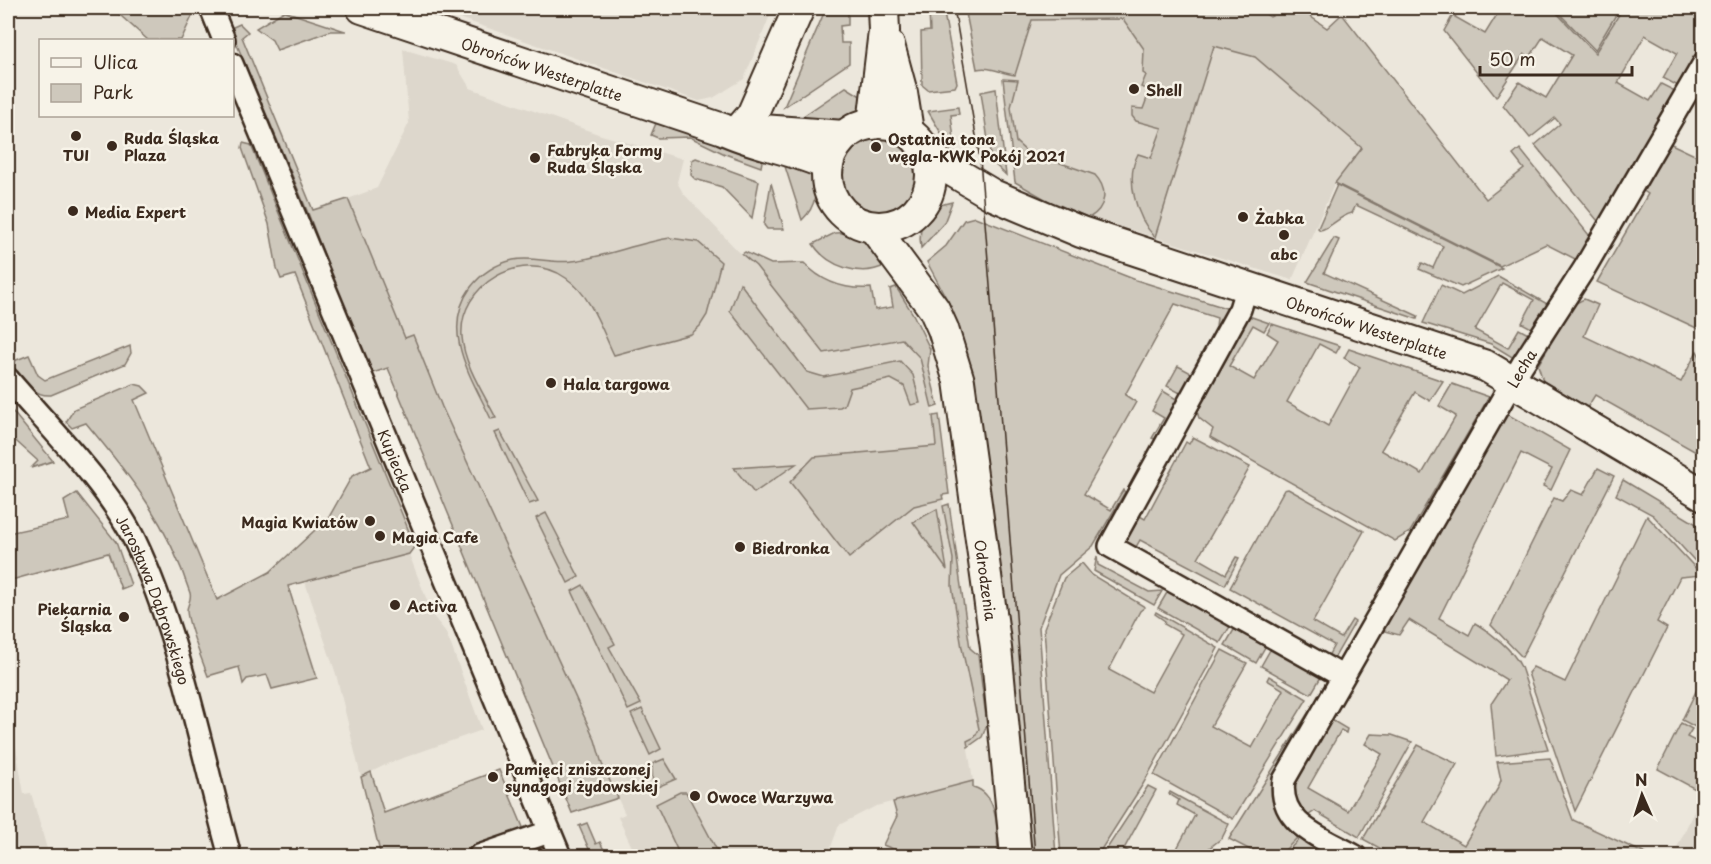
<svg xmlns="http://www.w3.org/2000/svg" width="1711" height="864" viewBox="0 0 1711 864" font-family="'Playpen Sans',sans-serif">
  <rect width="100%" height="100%" fill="#ece7dc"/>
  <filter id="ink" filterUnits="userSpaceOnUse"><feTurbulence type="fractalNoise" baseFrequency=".0167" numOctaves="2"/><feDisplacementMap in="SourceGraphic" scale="12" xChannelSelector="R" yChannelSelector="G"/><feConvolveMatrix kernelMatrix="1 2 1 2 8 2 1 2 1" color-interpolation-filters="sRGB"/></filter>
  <g filter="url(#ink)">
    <!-- built -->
    <g fill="#ddd7cc">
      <polygon points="430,8 773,8 744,79 713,98 699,101"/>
      <polygon points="1123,19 1255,57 1362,148 1335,183 1292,280 1081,214 1015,179 1002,73 1015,74 1032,20"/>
      <polygon points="403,49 456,65 470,88 598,134 683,159 677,182 683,193 737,250 756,266 824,352 901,338 920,358 932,411 943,506 953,559 952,586 962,648 979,721 977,734 967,742 973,781 876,806 839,825 831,847 839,856 636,856 618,817 625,814 602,764 595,740 442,407 413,336 405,339 348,199 377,188 409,123"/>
      <polygon points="409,554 433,616 445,631 451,645 482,730 389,763 361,777 336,674 305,582"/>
      <polygon points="8,701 24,794 31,793 49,856 8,856"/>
      <polygon points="1698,803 1703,806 1703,856 1673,856"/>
    </g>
    <!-- green -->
    <g fill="#cec8bc" stroke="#84796d" stroke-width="1.5">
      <polygon points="112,8 194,8 195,10 181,40 148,40"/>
      <polygon points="826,8 848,8 848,25 840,26 841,43 849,43 849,63 784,107"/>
      <polygon points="920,8 943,8 957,83 955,87 928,90 922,85 921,32 930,31 929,12 920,12"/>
      <path d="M 965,8 L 1257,8 L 1270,17 L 1272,16 L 1262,8 L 1298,8 L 1327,28 L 1342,14 L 1486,199 L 1524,169 L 1513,155 L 1520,149 L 1593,240 L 1581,262 L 1546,244 L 1500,266 L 1335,183 L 1362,148 L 1255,57 L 1214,46 L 1155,237 C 1136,218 1125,178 1138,154 L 1151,158 L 1162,128 L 1136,121 L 1132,116 L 1132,108 L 1143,109 L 1150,90 L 1141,87 L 1146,75 L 1143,73 L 1144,49 L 1123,19 L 1032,20 L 1015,75 C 1000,73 991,66 977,69 Z"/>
      <polygon points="1457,8 1460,8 1455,17 1485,34 1501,8 1552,8 1595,53 1623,8 1689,8 1700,14 1703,9 1703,40 1678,86 1663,78 1677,53 1645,35 1618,83 1650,101 1661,84 1675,91 1602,226 1535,145 1560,124 1555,118 1530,138 1503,105 1519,82 1546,98 1572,55 1543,37 1530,57 1524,54 1496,97 1444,31"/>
      <polygon points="1554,8 1620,8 1595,50"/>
      <polygon points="284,11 345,31 346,31 330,31 277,50 272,40 256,28"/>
      <polygon points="240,24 248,32 242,37 313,210 348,199 405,338 413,335 442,407 595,740 602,764 618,798 572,813 388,368 370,374 308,213 232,33 233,27"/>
      <path d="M 1003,79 L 1018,80 L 1011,107 L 1016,142 L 1026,151 L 1095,175 C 1109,190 1106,208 1089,218 L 1085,216 L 1054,204 L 1015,182 Z"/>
      <path d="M 846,87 L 867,100 C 848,130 824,123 793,123 Z"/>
      <polygon points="996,89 1006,175 991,161 981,92"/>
      <polygon points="958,107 959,114 951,115 955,147 941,133 928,111"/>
      <polygon points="657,121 764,151 761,167 725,154 690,137 658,138 651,135"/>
      <circle cx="877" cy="176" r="38"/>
      <polygon points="1665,141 1703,159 1703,331 1597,282 1648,194 1639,188"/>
      <path d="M 243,143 L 251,145 L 415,546 L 409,554 L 288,586 L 317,678 L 272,689 L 267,675 L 247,679 L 243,684 L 239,667 L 208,676 C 202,660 188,626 187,611 C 187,604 192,600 190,593 C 168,524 132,478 86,423 L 72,428 L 66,422 L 74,409 L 134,384 L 142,386 L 149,393 L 134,400 L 217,600 L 270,572 L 329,517 L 352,476 L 371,467 L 295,275 L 281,279 L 277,269 L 269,224 L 242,148 Z"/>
      <path d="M 782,157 C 790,161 802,165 808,171 C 822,186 815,208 802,220 Z"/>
      <polygon points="696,158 759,181 752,218 722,187 695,179 691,175 692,160"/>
      <polygon points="771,183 784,229 767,229 764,225"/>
      <path d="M 1337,185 L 1502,268 L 1461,287 L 1419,269 L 1422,263 L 1433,268 L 1443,246 L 1356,205 L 1352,213 C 1339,216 1331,228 1320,230 L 1318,228 Z"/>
      <path d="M 952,202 L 944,223 L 921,248 C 917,224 927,206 952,202 Z"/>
      <polygon points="975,217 1136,280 1229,309 1219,327 1216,326 1217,318 1175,304 1125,395 1136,402 1084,494 1111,510 1123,490 1125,492 1093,546 1059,575 1039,627 1056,856 1027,856 969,364 952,309 927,262 946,246 964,220"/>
      <path d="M 835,233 C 861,230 871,247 886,265 C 861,278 828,267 813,244 Z"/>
      <path d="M 670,238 L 698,242 L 721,262 L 707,315 L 700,326 L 691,334 L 614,355 C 601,328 591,295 566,278 C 522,247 458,285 462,337 C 464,365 484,394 496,418 L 491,419 C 472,378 439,331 471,287 C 481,274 496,264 513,260 C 533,256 552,264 572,261 C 605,257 637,243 670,238 Z"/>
      <polygon points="1334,238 1339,240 1324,273 1418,316 1417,319 1307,282"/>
      <path d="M 745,252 L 771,264 L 804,263 C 822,282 845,290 871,288 L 875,310 L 893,307 L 890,289 L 896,287 L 913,314 L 930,349 L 928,366 L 938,406 L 932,408 L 920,358 L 902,339 L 824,353 L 756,266 L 742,254 Z"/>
      <polygon points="1498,276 1549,305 1535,330 1522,323 1534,300 1502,283 1475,330 1508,348 1519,329 1532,336 1517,360 1491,344 1423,323 1441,285 1462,295"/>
      <polygon points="740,283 807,372 824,377 900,361 913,375 920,403 911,405 904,386 891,379 850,388 844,405 840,407 806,409 730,311"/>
      <polygon points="1584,299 1598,305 1584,336 1681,382 1697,351 1703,362 1703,456 1595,395 1587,408 1543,381 1538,365 1574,304"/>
      <polygon points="1243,314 1269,323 1264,331 1253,325 1229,366 1254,380 1278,340 1267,333 1272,324 1340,346 1336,353 1319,344 1287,402 1328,426 1360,367 1344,358 1349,349 1443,381 1430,401 1415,392 1381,450 1422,474 1456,416 1439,406 1452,384 1489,397 1410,532 1395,541 1210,437 1213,429 1199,418 1195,405"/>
      <path d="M 8,344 L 14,361 L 29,355 L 38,375 L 45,380 L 130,346 L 131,353 L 125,364 L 51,395 C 31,397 19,374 8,361 Z"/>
      <polygon points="1178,366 1193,374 1182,394 1167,386"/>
      <polygon points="1163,391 1178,400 1155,439 1152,438 1164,418 1152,411"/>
      <polygon points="8,406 53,461 31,468 38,461 8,434"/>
      <path d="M 1505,413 L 1570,450 L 1551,490 L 1543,486 L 1552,469 L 1521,453 L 1439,618 L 1469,635 L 1475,623 C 1492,633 1513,650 1521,667 L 1548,749 L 1496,756 L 1491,704 L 1507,680 L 1409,620 L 1399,635 L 1381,630 Z"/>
      <polygon points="939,415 949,494 942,495 943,499 914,506 849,558 790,482 814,457 936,446 933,416"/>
      <polygon points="500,431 538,501 529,504 495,433"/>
      <polygon points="1193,437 1250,467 1198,558 1226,574 1236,557 1239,558 1225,585 1140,540 1132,554 1123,540 1133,512 1145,519 1186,442 1189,444"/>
      <polygon points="796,464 754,493 734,468"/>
      <polygon points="1598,468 1614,476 1522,657 1491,625 1554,498 1562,501 1571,490 1583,495"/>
      <polygon points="1623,480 1703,528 1703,570 1653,515 1616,495"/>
      <polygon points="1288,489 1364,531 1313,622 1341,638 1352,620 1355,622 1332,662 1326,660 1334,645 1230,588 1284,490"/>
      <polygon points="77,493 116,542 131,585 121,589 108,553 8,581 8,533 69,520 64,501"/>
      <polygon points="949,504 970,648 978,655 987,725 982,737 968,747 967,741 975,737 979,729 962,648 952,586 953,559 943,506"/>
      <polygon points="937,509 947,570 913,522"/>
      <polygon points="546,513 579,577 568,583 536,518"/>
      <polygon points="1647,516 1702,575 1680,577 1657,622 1667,628 1575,811 1528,673 1533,667 1565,682"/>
      <polygon points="1097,556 1098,565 1149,592 1162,591 1154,605 1094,571"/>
      <polygon points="1082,563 1092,575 1145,607 1140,611 1109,670 1150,692 1182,634 1164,624 1165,621 1155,614 1156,612 1218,648 1143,784 1097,856 1061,856 1044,628 1064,578"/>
      <polygon points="583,585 615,644 609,647 641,704 628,710 572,591"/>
      <polygon points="1179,589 1234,620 1220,643 1158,608 1168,591"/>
      <polygon points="1238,623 1269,640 1256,663 1225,645"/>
      <polygon points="1274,643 1324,672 1311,694 1261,666"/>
      <polygon points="1222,650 1247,663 1211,726 1252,748 1284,690 1267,680 1269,676 1307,699 1233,819 1154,775"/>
      <polygon points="1703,677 1703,731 1682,720"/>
      <polygon points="1313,705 1317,707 1280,772 1302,833 1279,856 1262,856 1229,839"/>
      <polygon points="642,709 661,749 650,755 631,714"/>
      <polygon points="1325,716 1347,729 1346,733 1341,730 1308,788 1348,811 1382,754 1365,744 1371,734 1392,735 1412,742 1359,837 1315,811 1302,820 1288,796"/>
      <polygon points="1681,723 1692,729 1687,737 1703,745 1703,782 1699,791 1658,769"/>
      <polygon points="1418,745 1457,764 1424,822 1464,845 1498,788 1501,780 1497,762 1550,758 1573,820 1650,856 1394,856 1363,839"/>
      <polygon points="664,759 676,779 653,789 652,764"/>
      <polygon points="499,770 525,832 452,856 381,856 361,777 371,772 384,813"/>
      <path d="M 973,781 L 973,787 C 1000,794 997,834 998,856 L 911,856 L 883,845 L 897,816 L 893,802 Z"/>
      <polygon points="1148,786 1156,790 1124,849 1136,856 1102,856"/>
      <polygon points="680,792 686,792 720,856 680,856 656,804"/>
      <polygon points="1170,792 1229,824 1222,838 1199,856 1173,856 1195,815 1177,805 1179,800 1169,794"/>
      <polygon points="587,823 596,844 600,842 607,856 592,856 579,826"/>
      <polygon points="1304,834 1343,856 1283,856"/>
    </g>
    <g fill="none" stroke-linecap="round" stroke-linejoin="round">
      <!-- street casing -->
      <g stroke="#3b2a1e" stroke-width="26">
        <g id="street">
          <polyline points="211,8 224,40"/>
          <path id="s1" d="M 232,64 L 560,856"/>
          <polyline points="1247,286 1240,309 1110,546 1342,676"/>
          <path id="s2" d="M 8,379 C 48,426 107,484 134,539 C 181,637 201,752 230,856"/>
          <polyline points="479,856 549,832"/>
          <path id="s3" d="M 1355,856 C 1323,838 1277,824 1284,780 L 1522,365 L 1584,269 L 1704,63"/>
        </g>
      </g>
      <!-- secondary casing -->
      <g stroke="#3b2a1e" stroke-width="34">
        <g id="secondary">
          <path id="s4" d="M 362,8 L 723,129 C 757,145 794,149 828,165"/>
          <polyline points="889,45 902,93 908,131"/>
          <circle cx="879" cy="175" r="52"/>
          <polyline points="873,124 884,31 883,8"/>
          <polyline points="740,129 752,115 799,8"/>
          <polyline points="762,130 844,136"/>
          <path id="s5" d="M 929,157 L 993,195 L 1081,232 L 1486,366 L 1704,495"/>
          <path id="s6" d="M 874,228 L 934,309 L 943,329 L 959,381 L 996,648 L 1016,856"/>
        </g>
      </g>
      <!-- street -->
      <use href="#street" stroke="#f7f3e8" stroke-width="21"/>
      <!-- secondary -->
      <use href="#secondary" stroke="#f7f3e8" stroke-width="30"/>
      <!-- tram -->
      <polyline stroke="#3b2a1e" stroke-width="1.5" points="954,8 980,159 1035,856"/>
    </g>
  </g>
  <!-- markers -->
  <g fill="#3b2a1e" stroke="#f7f3e8" stroke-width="2">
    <circle cx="1134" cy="89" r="6"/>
    <circle cx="76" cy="136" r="6"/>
    <circle cx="112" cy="146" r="6"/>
    <circle cx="876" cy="147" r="6"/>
    <circle cx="535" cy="158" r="6"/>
    <circle cx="73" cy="211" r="6"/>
    <circle cx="1243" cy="217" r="6"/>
    <circle cx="1284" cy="235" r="6"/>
    <circle cx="551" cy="383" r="6"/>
    <circle cx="370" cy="521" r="6"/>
    <circle cx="380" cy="536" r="6"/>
    <circle cx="740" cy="547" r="6"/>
    <circle cx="395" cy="605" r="6"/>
    <circle cx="124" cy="617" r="6"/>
    <circle cx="493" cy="777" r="6"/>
    <circle cx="695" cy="796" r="6"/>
  </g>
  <g text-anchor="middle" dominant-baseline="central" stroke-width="5" stroke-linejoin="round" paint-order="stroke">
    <!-- street labels -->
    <g font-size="15" fill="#3b2a1e" stroke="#f7f3e8">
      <text stroke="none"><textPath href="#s4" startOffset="190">Obrońców Westerplatte</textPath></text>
      <text stroke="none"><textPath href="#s5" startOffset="471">Obrońców Westerplatte</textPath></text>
      <text stroke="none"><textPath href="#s3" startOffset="588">Lecha</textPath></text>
      <text stroke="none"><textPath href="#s1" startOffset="429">Kupiecka</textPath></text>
      <text stroke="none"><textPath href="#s6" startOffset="378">Odrodzenia</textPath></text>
      <text stroke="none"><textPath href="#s2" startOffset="268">Jarosława Dąbrowskiego</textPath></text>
    </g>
    <!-- poi labels -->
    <g font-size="15" font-weight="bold" fill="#3b2a1e" stroke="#f7f3e8" text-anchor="start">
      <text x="1146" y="89">Shell</text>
      <text x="124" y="137">Ruda Śląska<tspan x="124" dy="17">Plaza</tspan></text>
      <text x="888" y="138">Ostatnia tona<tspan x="888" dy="17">węgla-KWK Pokój 2021</tspan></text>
      <text x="547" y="149">Fabryka Formy<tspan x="547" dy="17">Ruda Śląska</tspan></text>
      <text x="76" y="154" text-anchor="middle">TUI</text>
      <text x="85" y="211">Media Expert</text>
      <text x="1255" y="217">Żabka</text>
      <text x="1284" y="253" text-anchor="middle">abc</text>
      <text x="563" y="383">Hala targowa</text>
      <text x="358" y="521" text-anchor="end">Magia Kwiatów</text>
      <text x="392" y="536">Magia Cafe</text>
      <text x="752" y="547">Biedronka</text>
      <text x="407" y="605">Activa</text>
      <text x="112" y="608" text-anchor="end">Piekarnia<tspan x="112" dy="17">Śląska</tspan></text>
      <text x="505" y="768">Pamięci zniszczonej<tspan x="505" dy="17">synagogi żydowskiej</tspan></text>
      <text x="707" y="796">Owoce Warzywa</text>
    </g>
  </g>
  <!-- margin -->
  <rect width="1711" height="864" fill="none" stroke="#f7f3e8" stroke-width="30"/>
  <rect x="15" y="15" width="1681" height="834" fill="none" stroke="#3b2a1e" stroke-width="2" filter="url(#ink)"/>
  <!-- legend -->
  <rect x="39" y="39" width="195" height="78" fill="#f7f3e8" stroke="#aca397" stroke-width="1.5"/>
  <rect x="51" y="58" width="30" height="9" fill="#f7f3e8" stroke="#aca397" stroke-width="1.5"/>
  <text x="93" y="69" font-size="18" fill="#3b2a1e">Ulica</text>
  <rect x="51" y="84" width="30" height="18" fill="#cec8bc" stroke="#aca397" stroke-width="1.5"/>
  <text x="93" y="99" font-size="18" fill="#3b2a1e">Park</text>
  <!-- north arrow -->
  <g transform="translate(1642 795) rotate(357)" stroke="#f7f3e8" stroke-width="4.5" paint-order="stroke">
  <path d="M0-4.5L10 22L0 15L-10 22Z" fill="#3b2a1e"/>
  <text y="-9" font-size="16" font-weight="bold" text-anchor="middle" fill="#3b2a1e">N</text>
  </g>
  <!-- scale -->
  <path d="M1480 66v9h152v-9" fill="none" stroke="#3b2a1e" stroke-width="3"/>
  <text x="1489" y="66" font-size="18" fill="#3b2a1e" stroke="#f7f3e8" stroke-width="4.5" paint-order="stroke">50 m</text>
</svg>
